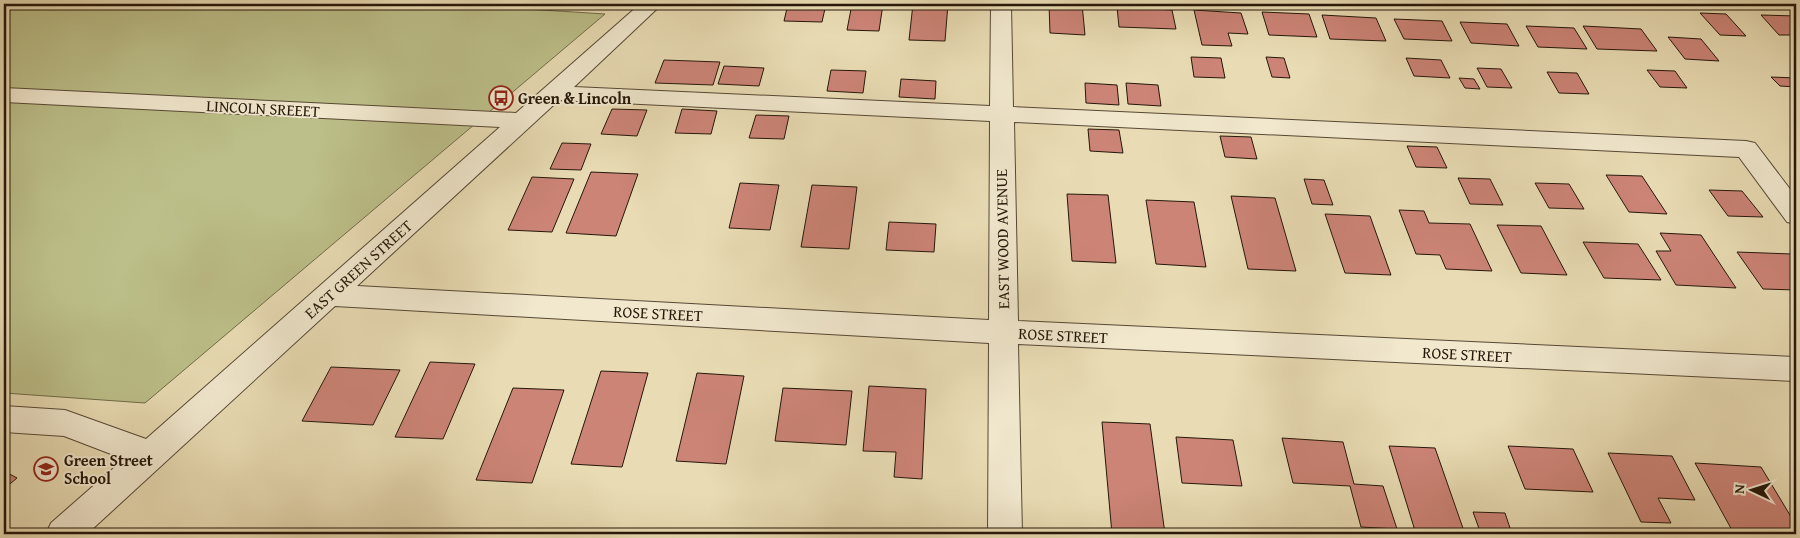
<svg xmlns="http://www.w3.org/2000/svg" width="1800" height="538" viewBox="0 0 1800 538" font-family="'Gentium Book Plus',serif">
  <rect width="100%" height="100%" fill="#e9dcb4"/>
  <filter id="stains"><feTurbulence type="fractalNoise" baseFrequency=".004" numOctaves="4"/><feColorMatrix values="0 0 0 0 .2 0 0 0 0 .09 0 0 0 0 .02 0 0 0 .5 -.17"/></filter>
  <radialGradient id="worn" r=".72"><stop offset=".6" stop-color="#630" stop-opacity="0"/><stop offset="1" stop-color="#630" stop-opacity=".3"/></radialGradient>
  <!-- green -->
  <polygon fill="#bcbf89" stroke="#706b49" points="4,4 447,4 605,14 145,403 4,393"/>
  <!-- building -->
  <g fill="#cc8477" stroke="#251709">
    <polygon points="788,4 826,4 822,22 784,21"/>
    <polygon points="852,4 883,4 879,31 847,30"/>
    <polygon points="913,4 948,4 945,41 909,40"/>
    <polygon points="1049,4 1082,4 1085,35 1050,33"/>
    <polygon points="1117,7 1172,10 1176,29 1119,27"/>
    <polygon points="1194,10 1241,13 1248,34 1228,33 1232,46 1202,45"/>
    <polygon points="1262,12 1309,14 1317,37 1269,35"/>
    <polygon points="1700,13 1726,14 1746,36 1720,35"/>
    <polygon points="1322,15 1376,18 1386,41 1330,39"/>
    <polygon points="1761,15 1796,16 1796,35 1779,35"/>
    <polygon points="1394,19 1442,21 1452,41 1404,39"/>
    <polygon points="1460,22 1507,24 1519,46 1471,43"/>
    <polygon points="1526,26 1574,28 1587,49 1538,47"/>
    <polygon points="1583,26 1641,29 1657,51 1597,49"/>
    <polygon points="1668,37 1701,39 1719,61 1685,59"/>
    <polygon points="1191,57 1221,58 1225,78 1194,77"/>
    <polygon points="1266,57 1284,58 1290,78 1272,77"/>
    <polygon points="1406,58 1441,60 1450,78 1414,76"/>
    <polygon points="664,60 720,62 713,85 655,83"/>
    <polygon points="724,66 764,68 759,86 718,84"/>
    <polygon points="1477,68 1501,69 1512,88 1487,87"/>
    <polygon points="831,70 866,71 863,93 827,91"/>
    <polygon points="1647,70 1675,71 1687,88 1660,87"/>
    <polygon points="1547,72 1577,73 1589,94 1559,93"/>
    <polygon points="1771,77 1796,78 1796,87 1780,86"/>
    <polygon points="1459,78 1474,79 1480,89 1465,88"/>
    <polygon points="901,79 936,81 935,99 899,97"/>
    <polygon points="1085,83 1117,85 1119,105 1086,103"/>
    <polygon points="1126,83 1158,85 1161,106 1128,104"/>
    <polygon points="612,109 647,110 637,136 601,134"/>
    <polygon points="682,109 717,111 711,134 675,133"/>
    <polygon points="756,115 789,116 784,139 749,138"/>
    <polygon points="1088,129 1119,130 1123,153 1090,151"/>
    <polygon points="1220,136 1251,137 1257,159 1225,157"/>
    <polygon points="562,143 591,144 581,170 550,169"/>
    <polygon points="1407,146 1437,147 1447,168 1416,167"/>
    <polygon points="591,172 638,174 616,236 566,233"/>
    <polygon points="1606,175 1642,176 1667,214 1629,212"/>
    <polygon points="532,177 574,179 552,232 508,230"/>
    <polygon points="1458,178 1490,179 1503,205 1470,204"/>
    <polygon points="1304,179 1324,180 1333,205 1312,204"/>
    <polygon points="740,183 779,185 770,230 729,228"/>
    <polygon points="1535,183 1569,184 1584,209 1549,208"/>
    <polygon points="812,185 857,187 849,249 801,247"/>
    <polygon points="1709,190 1742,191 1763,217 1728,216"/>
    <polygon points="1067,194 1108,195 1116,263 1072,261"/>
    <polygon points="1231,196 1275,198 1296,271 1248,269"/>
    <polygon points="1146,200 1194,202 1206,267 1156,264"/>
    <polygon points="1399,210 1424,211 1429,223 1470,224 1492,271 1446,269 1440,255 1416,254"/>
    <polygon points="1325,214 1370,216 1391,275 1345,273"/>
    <polygon points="889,222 936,224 934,252 886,250"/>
    <polygon points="1497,225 1541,226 1567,275 1521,273"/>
    <polygon points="1660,233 1701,235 1736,288 1676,285 1656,251 1671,251"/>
    <polygon points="1583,242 1638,244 1661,280 1604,278"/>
    <polygon points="1737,252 1792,254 1796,259 1796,290 1763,289"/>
    <polygon points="430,362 475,364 443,439 395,437"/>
    <polygon points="331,367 400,370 373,425 302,421"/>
    <polygon points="601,371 648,373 622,467 571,464"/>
    <polygon points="697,373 744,376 726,464 676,461"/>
    <polygon points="869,386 926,389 922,479 894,477 896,452 863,451"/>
    <polygon points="513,388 564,390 532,483 476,480"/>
    <polygon points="783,388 852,391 846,445 775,441"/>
    <polygon points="1102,422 1150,424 1165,534 1112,534"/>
    <polygon points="1176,437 1233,440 1242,486 1182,483"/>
    <polygon points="1282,438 1343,442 1354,484 1383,486 1397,529 1361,527 1350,486 1293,483"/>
    <polygon points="1389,446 1435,448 1465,534 1416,534"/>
    <polygon points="1508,446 1573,449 1593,492 1525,489"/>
    <polygon points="1608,453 1672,456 1695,500 1658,498 1671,523 1641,522"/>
    <polygon points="1695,463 1761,467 1796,525 1796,534 1733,532"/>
    <polygon points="4,471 17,478 4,489"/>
    <polygon points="1473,512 1505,513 1512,534 1481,534"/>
  </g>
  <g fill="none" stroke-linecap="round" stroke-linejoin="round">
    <!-- minor casing -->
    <g stroke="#564834" stroke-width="2">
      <path id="minor" d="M 640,4 L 662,4 L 574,87 L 990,106 L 991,4 L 1011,4 L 1013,107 L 1746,141 L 1755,143 L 1796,197 L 1796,224 L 1787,222 L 1739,157 L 1014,122 L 1018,321 L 1796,357 L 1796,381 L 1018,344 L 1022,534 L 988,534 L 989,343 L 335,306 L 87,534 L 46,534 L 51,523 L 124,459 L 64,436 L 4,432 L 4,406 L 65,410 L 146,439 L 500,127 L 4,102 L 4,88 L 516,113 ZM 559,100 L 990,121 L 989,320 L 357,286 Z"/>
    </g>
    <!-- minor -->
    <use href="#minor" fill="#f1e8ce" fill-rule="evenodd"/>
  </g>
  <!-- icons -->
  <defs>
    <g id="bus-ring" transform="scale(1.25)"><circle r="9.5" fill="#f1e8ce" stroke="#8f2418" stroke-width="1.5"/><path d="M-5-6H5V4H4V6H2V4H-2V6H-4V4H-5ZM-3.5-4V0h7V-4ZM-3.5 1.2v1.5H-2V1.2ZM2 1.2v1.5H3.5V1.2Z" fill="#8f2418"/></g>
    <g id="school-ring" transform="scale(1.25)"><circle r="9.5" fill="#f1e8ce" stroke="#8f2418" stroke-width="1.5"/><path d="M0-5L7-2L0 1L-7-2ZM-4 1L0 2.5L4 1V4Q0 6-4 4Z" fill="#8f2418"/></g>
  </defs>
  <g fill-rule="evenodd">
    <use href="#bus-ring" x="501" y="98"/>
    <use href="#school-ring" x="46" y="469"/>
  </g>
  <g text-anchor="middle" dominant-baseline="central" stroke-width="4" stroke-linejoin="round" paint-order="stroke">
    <!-- poi labels -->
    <g font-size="16" font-weight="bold" fill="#251709" stroke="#f1e8ce" text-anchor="start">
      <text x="518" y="98">Green &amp; Lincoln</text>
      <text x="64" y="460">Green Street<tspan x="64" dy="18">School</tspan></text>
    </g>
    <!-- street labels -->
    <g font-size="16" fill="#251709" stroke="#f1e8ce">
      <text transform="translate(263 108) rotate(3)">LINCOLN SREEET</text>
      <text transform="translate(1002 239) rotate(-91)">EAST WOOD AVENUE</text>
      <text transform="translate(358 269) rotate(-42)">EAST GREEN STREET</text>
      <text transform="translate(658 313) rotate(3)">ROSE STREET</text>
      <text transform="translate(1063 335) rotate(3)">ROSE STREET</text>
      <text transform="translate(1467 354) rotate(3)">ROSE STREET</text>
    </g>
  </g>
  <!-- margin -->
  <rect width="1800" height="538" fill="none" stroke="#e9dcb4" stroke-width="20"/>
  <rect x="5" y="5" width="1790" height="528" fill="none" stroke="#251709" stroke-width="2.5"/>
  <rect x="10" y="10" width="1780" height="518" fill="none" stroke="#251709"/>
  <!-- north arrow -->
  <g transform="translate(1752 490) rotate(274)" stroke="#f1e8ce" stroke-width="4" paint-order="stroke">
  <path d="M0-4L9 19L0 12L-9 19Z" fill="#251709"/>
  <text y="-8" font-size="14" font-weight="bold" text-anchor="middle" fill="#251709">N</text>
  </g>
  <rect width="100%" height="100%" filter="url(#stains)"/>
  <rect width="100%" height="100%" fill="url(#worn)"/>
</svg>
